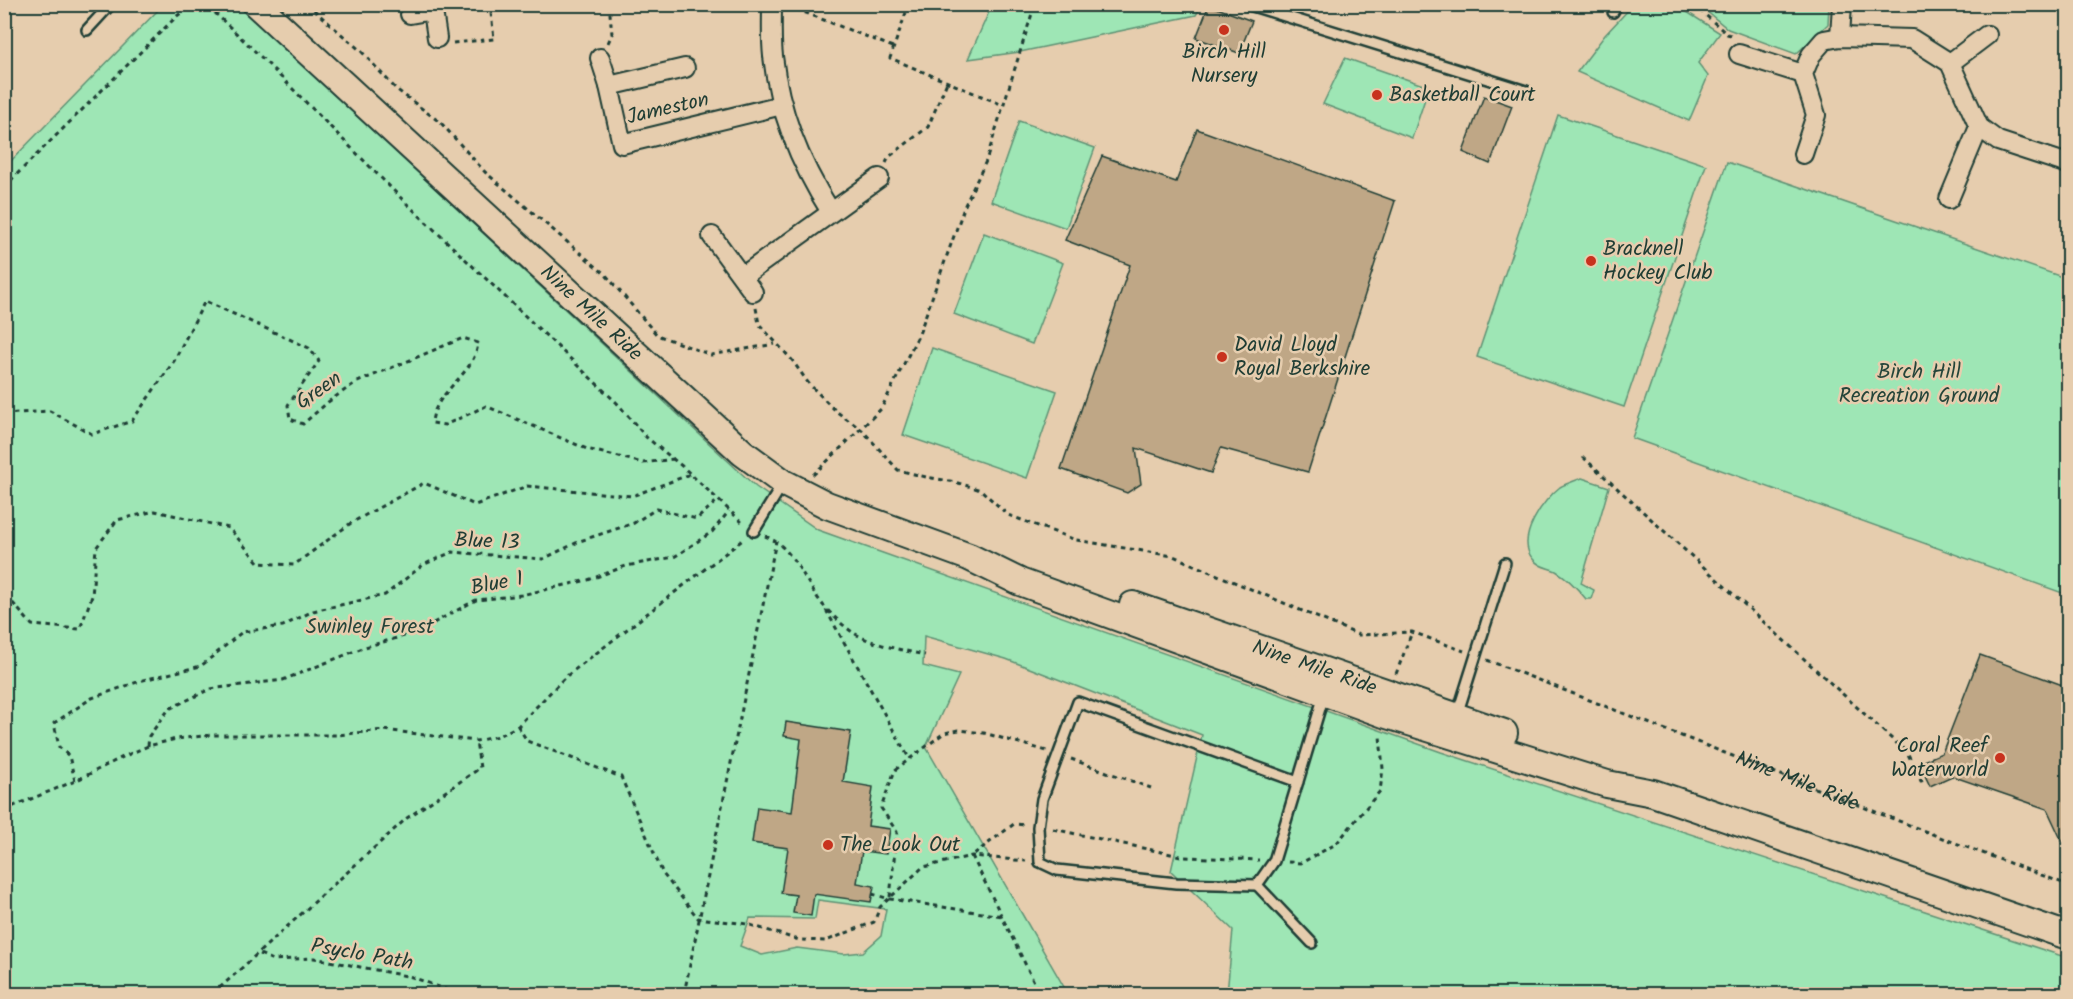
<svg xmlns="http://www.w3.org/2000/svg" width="2073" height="999" viewBox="0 0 2073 999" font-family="Kalam,sans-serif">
  <rect width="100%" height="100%" fill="#e6cdae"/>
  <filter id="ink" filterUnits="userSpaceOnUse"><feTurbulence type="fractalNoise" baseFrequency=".0167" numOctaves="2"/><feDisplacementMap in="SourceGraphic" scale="12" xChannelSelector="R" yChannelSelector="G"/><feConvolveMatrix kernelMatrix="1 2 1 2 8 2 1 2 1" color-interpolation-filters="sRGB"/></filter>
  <g filter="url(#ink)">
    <!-- green -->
    <g fill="#9ee6b5" stroke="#5e9274" stroke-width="1.5" fill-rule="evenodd">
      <path d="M 163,5 L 238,5 L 756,487 L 818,530 L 1441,752 L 2068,958 L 2068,994 L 1227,994 L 1233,930 L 1171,871 L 1202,735 L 1006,659 L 924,636 L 923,666 L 959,675 L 926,747 L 1068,994 L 5,994 L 4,168 ZM 818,900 L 886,909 L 881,936 L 863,952 L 844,954 L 797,948 L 762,955 L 740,946 L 750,918 L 815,919 Z"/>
      <polygon points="992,5 992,4 1202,5 1196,15 1020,52 968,59"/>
      <polygon points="1633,5 1676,5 1720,33 1698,63 1708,76 1689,121 1577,72 1605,35"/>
      <polygon points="1699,5 1829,5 1828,24 1796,54 1728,29"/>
      <polygon points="1345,58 1429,87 1412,138 1323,104"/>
      <polygon points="1558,115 1706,165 1624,407 1477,357"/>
      <polygon points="1019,121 1095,148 1066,228 991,201"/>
      <polygon points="1727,162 2068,279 2068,595 1632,438"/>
      <polygon points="984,233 1063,263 1032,344 954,314"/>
      <polygon points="932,348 1057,391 1027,478 903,435"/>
      <path d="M 1582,478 L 1609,487 L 1581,583 L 1594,590 L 1591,599 L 1586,599 C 1578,589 1568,578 1556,571 C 1546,567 1539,567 1532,558 C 1516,538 1543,500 1560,487 C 1567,483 1575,481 1582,478 Z"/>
    </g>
    <!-- building -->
    <g fill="#bfa786" stroke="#1f3d34" stroke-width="1.5">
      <polygon points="1209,5 1252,21 1239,53 1196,38"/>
      <polygon points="1484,96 1512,106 1490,164 1463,152"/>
      <polygon points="1197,129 1395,201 1308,472 1221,448 1211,473 1136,448 1141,484 1127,493 1061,469 1130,265 1065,240 1102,156 1176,182"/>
      <polygon points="1980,655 2068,687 2068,854 2047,809 1952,776 1930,786 1919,763 1942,753"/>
      <polygon points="786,722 851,732 843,782 873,787 868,826 890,829 886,854 862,851 857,883 874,886 871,902 814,894 811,916 793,913 796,895 781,893 788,848 752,843 757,807 792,812 801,739 784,736"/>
    </g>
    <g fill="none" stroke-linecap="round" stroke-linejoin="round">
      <!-- lane casing -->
      <g stroke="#1f3d34" stroke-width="14">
        <g id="lane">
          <polyline points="1246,4 1526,91"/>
          <polyline points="1613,12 1617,4"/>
          <polyline points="87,30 111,4"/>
          <polyline points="754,531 782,485"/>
          <polyline points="1457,715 1505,563"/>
          <polyline points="1298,782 1078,702 1042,799 1038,827 1040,862 1057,870 1176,883 1257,885 1274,861 1324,695"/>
          <polyline points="1257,885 1312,943"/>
        </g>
      </g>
      <!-- street casing -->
      <g stroke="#1f3d34" stroke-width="22">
        <g id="street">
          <polyline points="432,4 437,38"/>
          <path d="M 772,4 C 772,21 771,39 773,56 C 779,112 801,165 831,212"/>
          <polyline points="410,14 433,10"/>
          <polyline points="1840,37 1842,4"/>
          <polyline points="1739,54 1803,74"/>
          <polyline points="600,58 609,86 622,144 782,105"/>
          <polyline points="1950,63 1987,35"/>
          <polyline points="609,86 685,68"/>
          <polyline points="1803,154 1816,115 1803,74 1811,55 1824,40 1840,37 1912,39 1950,63 1979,127 1998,141 2068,164"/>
          <polyline points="1949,199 1979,127"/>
          <polyline points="712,236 753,292"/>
          <polyline points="743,276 879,178"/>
        </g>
      </g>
      <!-- secondary casing -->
      <g stroke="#1f3d34" stroke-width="30">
        <g id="secondary">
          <path id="s2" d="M 256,4 L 743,453 L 784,483 L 827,505 L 969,557 L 1020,582 L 1384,714 L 1607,784 L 1653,793 L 2068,936"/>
          <path id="s3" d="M 1133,605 L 1504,733"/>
        </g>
      </g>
      <!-- path -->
      <g stroke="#1f3d34" stroke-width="3" stroke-dasharray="4.5 4.5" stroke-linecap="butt">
        <polyline points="199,4 213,11 261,57 404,201 617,403 646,437 683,467 744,524"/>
        <polyline points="307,4 362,52 396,89 441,123 485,172 606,275 657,335 711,355 775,344"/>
        <polyline points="909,4 890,58 1003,105"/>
        <polyline points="1693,4 1727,34 1734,36"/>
        <polyline points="788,6 893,47"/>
        <polyline points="453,43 494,39 490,4"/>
        <polyline points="608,43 612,34 609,4"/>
        <polyline points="886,163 889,157 928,127 947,82"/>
        <polyline points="4,187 177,16 194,4"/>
        <polyline points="756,308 759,324 792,360 809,384 837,412 862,430 898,470 926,477 955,482 981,490 1008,515 1076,540 1173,556 1359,635 1412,632 1464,651"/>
        <path d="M 4,414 L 50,411 L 92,434 L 132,421 L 174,361 L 205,301 L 309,348 L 319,361 L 288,405 L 290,419 L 303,424 L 328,402 L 355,383 L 463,338 L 478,343 C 475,375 434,391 432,423 L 445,425 L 486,406 L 587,449 L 643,463 L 674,459"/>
        <polyline points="1583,457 1893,740 1907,752 1921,781 1927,779"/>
        <polyline points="813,475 881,409 919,334 965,205 986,161 1035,4"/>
        <path d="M 765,536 C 794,547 805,583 823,605 C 831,614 844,627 854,633 C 871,644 905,651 925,655"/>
        <polyline points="4,602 12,602 32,625 80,629 92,596 96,548 117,520 155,511 229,528 259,563 294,565 351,523 424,483 475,505 527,486 632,496 691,474"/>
        <polyline points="826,610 909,758"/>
        <path id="s1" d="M 1487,660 L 1945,839 L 2068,885"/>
        <polyline points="1396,674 1412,632"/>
        <polyline points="518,726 527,741 621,777 663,874 698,918 747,924 799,940 826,941 874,922 880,907 923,867 972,856 1026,861"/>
        <polyline points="148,746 149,736 169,709 210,689 283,680 365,647 415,633 476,600 521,595 588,580 626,566 674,557 712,532 729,511"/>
        <polyline points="1071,759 1151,788"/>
        <polyline points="75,781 69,756 59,747 54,723 92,698 143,680 201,666 242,632 283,626 313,611 385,595 423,565 452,552 543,559 580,541 634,523 656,509 697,519 718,500"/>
        <polyline points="4,810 75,781 125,756 148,746 176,739 212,735 337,735 384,730 476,741 498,736 518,726 564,678 745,538"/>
        <polyline points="1053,829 1185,857 1259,860"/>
        <polyline points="974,854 1014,824 1026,825"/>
        <polyline points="972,856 1040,994"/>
        <polyline points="1288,862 1301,863 1336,844 1380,791 1383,769 1380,736"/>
        <polyline points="872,894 890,899 1002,916"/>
        <polyline points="890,897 897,832 881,808 895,770 944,733 959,730 984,733 1047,751"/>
        <polyline points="260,954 273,960 314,958 412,977 458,994"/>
        <polyline points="213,994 407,818 480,768 476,741"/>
        <polyline points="684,994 776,541"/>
      </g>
      <!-- lane -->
      <use href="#lane" stroke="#e6cdae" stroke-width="9"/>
      <!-- street -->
      <use href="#street" stroke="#e6cdae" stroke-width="18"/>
      <!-- secondary -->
      <use href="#secondary" stroke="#e6cdae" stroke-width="26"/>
    </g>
  </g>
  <!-- markers -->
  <g fill="#c8321e" stroke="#e6cdae" stroke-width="2">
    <circle cx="1224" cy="30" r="6"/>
    <circle cx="1377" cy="95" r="6"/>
    <circle cx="1591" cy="261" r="6"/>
    <circle cx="1222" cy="357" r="6"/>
    <circle cx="2000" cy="758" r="6"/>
    <circle cx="828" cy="845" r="6"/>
  </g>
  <g text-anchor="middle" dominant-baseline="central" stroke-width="5" stroke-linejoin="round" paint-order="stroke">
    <!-- poi labels -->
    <g font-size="21" fill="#1f3d34" stroke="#e6cdae" text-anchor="start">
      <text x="1224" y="52" text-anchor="middle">Birch Hill<tspan x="1224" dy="24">Nursery</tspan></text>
      <text x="1389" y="95">Basketball Court</text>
      <text x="1603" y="249">Bracknell<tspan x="1603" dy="24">Hockey Club</tspan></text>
      <text x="1234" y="345">David Lloyd<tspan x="1234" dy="24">Royal Berkshire</tspan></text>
      <text x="1988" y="746" text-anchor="end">Coral Reef<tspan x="1988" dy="24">Waterworld</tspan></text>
      <text x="840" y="845">The Look Out</text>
    </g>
    <!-- street labels -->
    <g font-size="21" fill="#1f3d34" stroke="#e6cdae">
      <text transform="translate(668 109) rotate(-13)">Jameston</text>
      <text stroke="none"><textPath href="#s2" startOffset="456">Nine Mile Ride</textPath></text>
      <text transform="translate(319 391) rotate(-35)">Green</text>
      <text transform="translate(487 542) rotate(2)">Blue 13</text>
      <text transform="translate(497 584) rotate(-11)">Blue 1</text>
      <text stroke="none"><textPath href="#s3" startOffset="192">Nine Mile Ride</textPath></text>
      <text stroke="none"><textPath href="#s1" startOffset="333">Nine Mile Ride</textPath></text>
      <text transform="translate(362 955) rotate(10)">Psyclo Path</text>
    </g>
    <!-- park labels -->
    <g font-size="21" fill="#25453a" stroke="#e6cdae">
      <text x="1919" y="372">Birch Hill<tspan x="1919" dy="24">Recreation Ground</tspan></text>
      <text x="370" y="627">Swinley Forest</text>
    </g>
  </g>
  <!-- margin -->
  <rect width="2073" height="999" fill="none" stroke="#e6cdae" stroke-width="24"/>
  <rect x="12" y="12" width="2049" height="975" fill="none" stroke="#1f3d34" stroke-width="2" filter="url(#ink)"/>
</svg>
